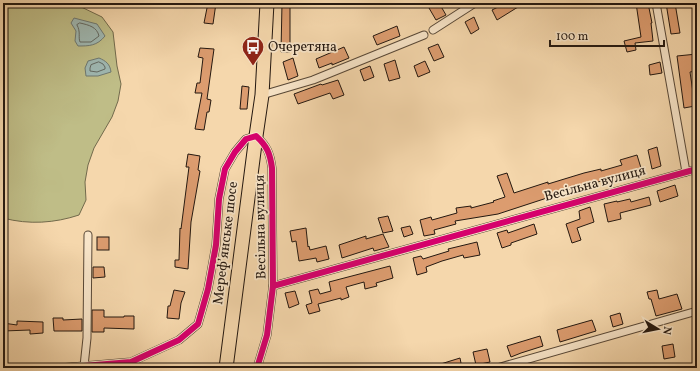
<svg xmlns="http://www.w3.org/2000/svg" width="700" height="371" viewBox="0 0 700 371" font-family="Vollkorn,serif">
  <rect width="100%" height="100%" fill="#f5d7ac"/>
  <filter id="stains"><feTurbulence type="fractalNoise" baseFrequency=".005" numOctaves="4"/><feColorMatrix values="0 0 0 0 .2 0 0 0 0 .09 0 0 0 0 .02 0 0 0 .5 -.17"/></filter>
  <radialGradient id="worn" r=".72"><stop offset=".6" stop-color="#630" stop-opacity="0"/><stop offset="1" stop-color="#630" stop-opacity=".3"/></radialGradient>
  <!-- green -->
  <path fill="#bfbd87" stroke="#726a4c" d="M 3,3 L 75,4 L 102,17 L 113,32 L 117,66 L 121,84 L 118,101 L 112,117 L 94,148 L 88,165 L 85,182 L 86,200 L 79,215 C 55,223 29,225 3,218 Z"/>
  <!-- water -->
  <g fill="#9fb8b2" stroke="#6e7871">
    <path d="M 74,18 L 97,24 L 105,36 C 97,46 89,46 78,46 L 75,41 L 76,31 L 71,23 Z"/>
    <path d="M 99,58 C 106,61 110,64 111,72 L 98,76 L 86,76 L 85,68 L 88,61 Z"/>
  </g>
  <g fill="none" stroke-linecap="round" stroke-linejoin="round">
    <!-- shore -->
    <g stroke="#626861" stroke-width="1">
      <path d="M 80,23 C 89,25 97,27 99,36 L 91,42 L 80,42 C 78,37 81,32 77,25 Z"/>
      <polygon points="99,62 103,64 105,67 105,69 97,72 90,71 90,68 91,65"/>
    </g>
  </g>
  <!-- building -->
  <g fill="#dc9c6f" stroke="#241810">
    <polygon points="208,3 216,3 213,24 204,23"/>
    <polygon points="282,3 290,3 290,52 281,52"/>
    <polygon points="436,3 439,3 446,15 436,20 429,8"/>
    <polygon points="501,3 515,3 518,7 497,20 492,10 502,5"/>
    <polygon points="636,3 648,3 652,23 651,23 653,41 635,43 636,50 627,52 624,41 641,37"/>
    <polygon points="666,3 675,3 680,33 671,34"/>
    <polygon points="474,17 479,29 471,34 465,22"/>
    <polygon points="397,26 400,36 377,45 373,36"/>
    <polygon points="438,44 444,57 434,61 428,48"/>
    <polygon points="344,47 349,58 332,65 332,63 319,68 316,59"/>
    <polygon points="200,48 214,49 207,99 211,100 209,112 207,112 204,130 195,129 202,93 195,93 197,83 200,83 203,58 198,57"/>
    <polygon points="697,54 697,71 690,72 695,106 684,108 677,56"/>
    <polygon points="293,58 298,76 288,80 283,62"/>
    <polygon points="395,60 400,78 389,81 384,64"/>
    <polygon points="425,61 430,72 418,77 414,66"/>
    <polygon points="660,62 662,73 650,75 649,65"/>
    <polygon points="370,66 374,77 364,81 360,70"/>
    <polygon points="338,80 344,95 333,99 330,93 298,104 294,94 321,84 322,85"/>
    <polygon points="242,86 249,87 247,109 240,109"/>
    <polygon points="657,147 661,166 652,169 648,150"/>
    <polygon points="188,154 200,156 198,170 200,171 191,222 188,269 175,267 175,260 179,260 180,228 181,229 189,167 186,167"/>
    <polygon points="637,155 641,168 613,178 552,194 553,196 498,214 455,221 456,224 434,230 435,234 424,236 420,220 431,217 432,220 457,213 456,208 471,206 471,208 494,202 493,201 505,197 497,176 507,173 514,193 548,182 548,184 584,173 601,169 601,171 622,165 620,160"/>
    <polygon points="675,185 678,196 660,202 657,191"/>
    <polygon points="649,197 651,205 620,213 621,219 608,222 604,204 617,201 617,202 630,199 631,202"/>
    <polygon points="590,207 594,222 577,228 581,240 572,243 566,224 580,219 579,211"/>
    <polygon points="388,216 393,231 383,233 378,218"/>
    <polygon points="534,224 537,234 511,243 511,245 502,248 497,233 507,230 508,233"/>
    <polygon points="410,226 413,234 404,237 401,228"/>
    <polygon points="306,228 308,247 309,246 310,250 326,246 329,259 317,262 316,258 299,261 296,241 292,242 290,231"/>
    <polygon points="383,234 389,247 374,251 373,248 342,258 339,245 366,236 366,239"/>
    <rect x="97" y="237" width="12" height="13"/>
    <polygon points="477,242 480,255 464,258 463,255 442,261 426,267 427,272 417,275 413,258 421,256 423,259 449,251 448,249"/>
    <polygon points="390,266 393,278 376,283 377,286 365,289 364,282 346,287 349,297 341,300 341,298 318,304 320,311 309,314 306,305 312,303 309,291 318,289 320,294 331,291 329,282"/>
    <polygon points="93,267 104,267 105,277 93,278"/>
    <polygon points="174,290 185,292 181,303 179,319 167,318 168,306 170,306"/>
    <polygon points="657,290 659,299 677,294 682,309 656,316 651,299 649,299 647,292"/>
    <polygon points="295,291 299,304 289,308 285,293"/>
    <polygon points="92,310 104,310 104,317 124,317 124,316 134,316 134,329 104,328 104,332 92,332"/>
    <polygon points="620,313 623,324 613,327 610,316"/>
    <polygon points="53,318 63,318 63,320 82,319 82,331 54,331"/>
    <polygon points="592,320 596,331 560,342 557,330"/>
    <polygon points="17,321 43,322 43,333 30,334 30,330 3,331 3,323 17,325"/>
    <polygon points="540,336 543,346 521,353 511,357 507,346"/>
    <polygon points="673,344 675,357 664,359 662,346"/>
    <polygon points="487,349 490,362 476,365 473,352"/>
    <polygon points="460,358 462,368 431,368 431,367"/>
  </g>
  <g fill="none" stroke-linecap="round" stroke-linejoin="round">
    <!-- street casing -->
    <g stroke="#584837" stroke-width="9">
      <g id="street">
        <polyline points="656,3 686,172"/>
        <polyline points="433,30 475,3"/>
        <polyline points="262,95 313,80 424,35"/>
        <polyline points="273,286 697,169"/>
        <polyline points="84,366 87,338 88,235"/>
        <path d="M 60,368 L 131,362 L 179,340 L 198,324 L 208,289 L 216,245 L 219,199 L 225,169 L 235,152 L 246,139 L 256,136 C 267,146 270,153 272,168 L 273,286 L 267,335 L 257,368"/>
        <polyline points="497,368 697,311"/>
      </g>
    </g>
    <!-- highway casing -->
    <g stroke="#241810" stroke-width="15">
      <polyline id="highway" points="226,368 256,136 262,95 267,3"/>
    </g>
    <!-- street -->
    <use href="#street" stroke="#f8e5c9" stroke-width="7"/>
    <!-- highway -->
    <use href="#highway" stroke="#f5d7ac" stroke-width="13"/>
    <!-- cycleway casing -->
    <g stroke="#f8e5c9" stroke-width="8">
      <g id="cycleway">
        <polyline points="273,286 697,169"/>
        <path d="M 60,368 L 131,362 L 179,340 L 198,324 L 208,289 L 216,245 L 219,199 L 225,169 L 235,152 L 246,139 L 256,136 C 267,146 270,153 272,168 L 273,286 L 267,335 L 257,368"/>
      </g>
    </g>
    <!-- cycleway -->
    <use href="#cycleway" stroke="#d6006c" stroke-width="6"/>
  </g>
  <!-- icons -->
  <defs>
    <g id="bus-pin" transform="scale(1.15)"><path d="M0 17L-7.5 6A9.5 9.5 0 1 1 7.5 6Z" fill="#8f2418" stroke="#f8e5c9"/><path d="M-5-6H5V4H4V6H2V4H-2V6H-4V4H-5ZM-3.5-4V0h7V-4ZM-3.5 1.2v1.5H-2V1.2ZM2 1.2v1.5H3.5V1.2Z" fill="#fff"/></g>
  </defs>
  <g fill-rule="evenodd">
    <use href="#bus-pin" x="253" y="47"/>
  </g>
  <g text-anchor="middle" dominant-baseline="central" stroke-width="3.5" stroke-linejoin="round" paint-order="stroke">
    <!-- poi labels -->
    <g font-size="14" fill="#241810" stroke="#f8e5c9" text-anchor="start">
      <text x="268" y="47">Очеретяна</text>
    </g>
    <!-- street labels -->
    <g font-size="14" fill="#241810" stroke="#f8e5c9">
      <text transform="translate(595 184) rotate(-15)">Весільна вулиця</text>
      <text transform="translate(261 227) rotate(-91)">Весільна вулиця</text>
      <text transform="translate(226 243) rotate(-83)">Мереф’янське шосе</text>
    </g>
  </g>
  <!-- margin -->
  <rect width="700" height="371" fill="none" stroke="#f5d7ac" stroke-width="16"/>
  <rect x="4" y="4" width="692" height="363" fill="none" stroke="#241810" stroke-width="2"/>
  <rect x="8" y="8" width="684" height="355" fill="none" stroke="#241810"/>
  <!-- north arrow -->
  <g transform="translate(658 329) rotate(100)" stroke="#f8e5c9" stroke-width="3" paint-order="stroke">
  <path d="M0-3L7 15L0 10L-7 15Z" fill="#241810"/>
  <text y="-6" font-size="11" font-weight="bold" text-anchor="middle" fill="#241810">N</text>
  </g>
  <!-- scale -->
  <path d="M550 40v6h114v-6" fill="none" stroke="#241810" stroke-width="2"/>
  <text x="556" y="40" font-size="12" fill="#241810" stroke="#f8e5c9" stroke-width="3" paint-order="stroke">100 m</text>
  <rect width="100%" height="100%" filter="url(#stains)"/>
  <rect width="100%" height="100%" fill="url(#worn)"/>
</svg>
